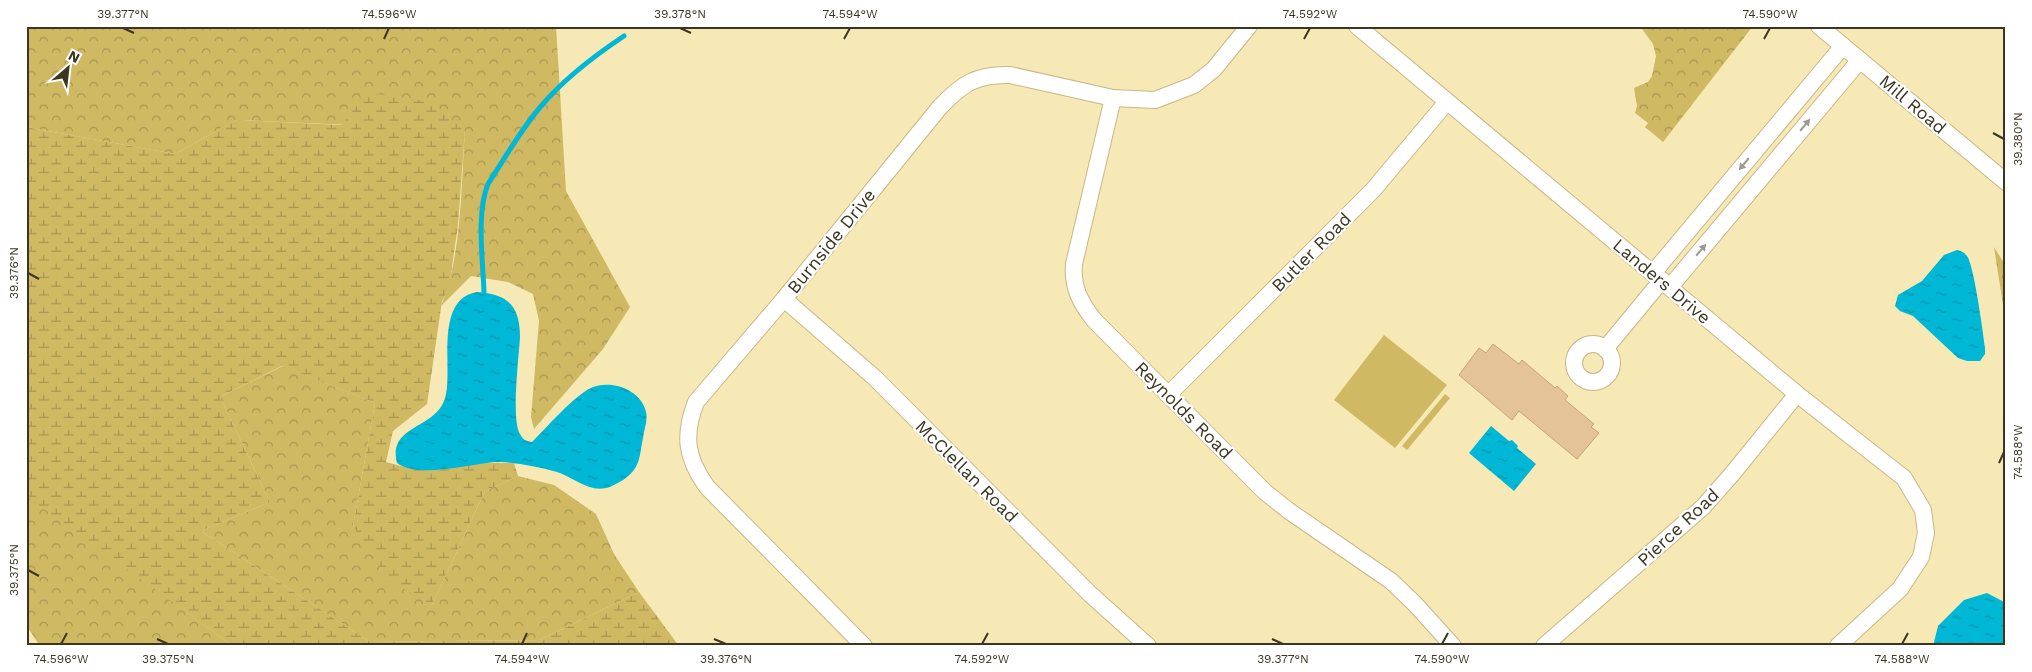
<svg xmlns="http://www.w3.org/2000/svg" width="2032" height="672" viewBox="0 0 2032 672" font-family="'Work Sans',sans-serif">
  <defs>
    <pattern id="forest-crowns" width="20" height="18" patternUnits="userSpaceOnUse" patternTransform="scale(1.25)"><rect width="20" height="18" fill="#cfb963"/><path d="M2 6a3 3 0 1 1 6 0M12 15a3 3 0 1 1 6 0" fill="none" stroke="#a99751"/></pattern>
    <pattern id="wetland-marsh" width="20" height="14" patternUnits="userSpaceOnUse" patternTransform="scale(1.25)"><rect width="20" height="14" fill="#cfb963"/><path d="M1 5h8M5 5V1M11 12h8M15 12V8" fill="none" stroke="#a99751"/></pattern>
    <pattern id="water-ripples" width="26" height="14" patternUnits="userSpaceOnUse" patternTransform="scale(1.25)"><rect width="26" height="14" fill="#01b7d6"/><path d="M2 4q2-2 4 0t4 0M15 11q2-2 4 0t4 0" fill="none" stroke="#0496ad"/></pattern>
  </defs>
  <rect width="100%" height="100%" fill="#f6e9b5"/>
  <!-- forest -->
  <g fill="url(#forest-crowns)">
    <path d="M 26,26 L 556,26 L 566,191 L 630,307 L 603,349 L 534,429 L 531,417 L 539,321 L 533,294 L 508,282 L 471,276 L 441,306 C 462,256 461,185 465,130 L 236,120 L 175,154 L 26,127 Z"/>
    <polygon points="1640,26 1753,26 1663,142 1645,127 1648,123 1635,113 1637,106 1634,88 1648,82 1652,76 1656,56 1653,44"/>
    <polygon points="1994,247 2006,266 2006,324"/>
    <polygon points="283,366 375,403 353,526 432,605 485,491 518,476 554,485 596,514 614,554 639,592 540,640 370,642 201,531 270,502 220,397"/>
    <polygon points="26,496 31,498 233,646 40,646 26,625"/>
  </g>
  <!-- wetland -->
  <polygon fill="url(#wetland-marsh)" points="366,92 425,101 465,130 458,225 449,288 442,301 427,404 393,431 386,462 412,469 437,470 478,463 514,463 518,476 485,491 432,605 388,580 353,526 375,403 282,366 220,397 270,502 201,531 370,642 540,640 639,592 679,646 233,646 26,496 26,127 175,154 236,120 342,125"/>
  <!-- pitch -->
  <g fill="#cfb963">
    <polygon points="1384,335 1447,385 1395,448 1334,400"/>
    <polygon points="1445,394 1450,398 1407,450 1402,446"/>
  </g>
  <!-- water -->
  <g fill="url(#water-ripples)">
    <path d="M 1957,250 C 1961,251 1964,252 1967,256 C 1974,265 1983,332 1985,347 L 1985,354 L 1980,361 L 1967,361 L 1958,358 L 1913,316 L 1900,311 L 1895,306 L 1898,295 L 1922,281 L 1944,255 Z"/>
    <path d="M 477,292 C 508,294 520,306 520,337 C 519,356 511,420 520,434 C 523,440 526,441 532,442 C 546,428 575,395 591,388 C 610,379 641,389 646,412 C 648,421 644,429 643,438 C 639,457 641,468 623,480 C 617,483 612,487 606,488 C 588,492 573,477 557,472 C 539,467 519,463 501,462 C 472,462 421,480 397,463 C 387,423 440,430 446,394 C 452,365 435,299 477,292 Z"/>
    <polygon points="1491,426 1509,441 1512,440 1518,446 1517,448 1536,464 1514,491 1469,453"/>
    <polygon points="1987,593 2006,603 2006,646 1933,646 1938,626 1964,600"/>
  </g>
  <g fill="none" stroke-linecap="round" stroke-linejoin="round">
    <!-- stream -->
    <path stroke="#01b7d6" stroke-width="5" d="M 484,292 C 483,261 476,213 488,184 C 505,158 521,129 542,105 C 565,78 594,56 624,36"/>
  </g>
  <!-- building -->
  <polygon fill="#e3c397" stroke="#c3a479" points="1493,344 1519,364 1522,360 1555,388 1557,386 1568,396 1565,400 1594,424 1591,427 1599,433 1577,459 1519,411 1512,420 1459,375 1479,348 1486,353"/>
  <g fill="none" stroke-linecap="round" stroke-linejoin="round">
    <!-- minor casing -->
    <g stroke="#c6b886" stroke-width="18">
      <g id="minor">
        <polyline points="1357,26 1797,394 1904,478 1923,510 1926,533 1921,557 1900,589 1838,646"/>
        <polyline points="1819,26 2006,182"/>
        <path d="M 1113,98 L 1074,264 C 1072,287 1080,302 1094,320 L 1265,492 L 1289,511 L 1391,581 L 1415,604 L 1453,646"/>
        <polyline points="1653,273 1843,46"/>
        <polyline points="1670,287 1860,60"/>
        <polyline points="784,299 875,378 1090,594 1148,646"/>
        <circle cx="1593" cy="363" r="19"/>
        <polyline points="1605,349 1662,280"/>
        <polyline points="1168,395 1373,190 1446,103"/>
        <path d="M 864,646 L 707,487 C 686,458 683,435 696,402 L 784,299 L 940,107 C 962,84 976,74 1010,75 L 1113,98 L 1155,100 L 1194,85 L 1214,69 L 1249,26"/>
        <polyline points="1544,646 1703,507 1733,473 1797,394"/>
      </g>
    </g>
    <!-- minor -->
    <use href="#minor" stroke="#fff" stroke-width="16"/>
  </g>
  <!-- one-way arrows -->
  <defs><path id="oneway-solid" d="M-6-.8H1V-3.2L6.5 0L1 3.2V.8H-6Z" transform="scale(1.25)"/></defs>
  <g fill="#9d9a90">
    <use href="#oneway-solid" transform="translate(1805 125) rotate(-50)"/>
    <use href="#oneway-solid" transform="translate(1744 164) rotate(130)"/>
    <use href="#oneway-solid" transform="translate(1701 250) rotate(-50)"/>
  </g>
  <!-- ticks -->
  <path fill="none" stroke="#3b3521" stroke-width="2" d="M 123,28 L 134,33M 680,28 L 691,33M 384,39 L 389,28M 844,39 L 850,28M 1304,39 L 1310,28M 1764,39 L 1770,28M 1993,133 L 2004,139M 28,273 L 39,279M 1999,463 L 2004,452M 28,570 L 39,576M 157,639 L 168,644M 714,639 L 726,644M 1272,639 L 1283,644M 61,644 L 67,633M 522,644 L 527,633M 982,644 L 988,633M 1442,644 L 1448,633M 1902,644 L 1908,633"/>
  <g text-anchor="middle" dominant-baseline="central" stroke-width="4.5" stroke-linejoin="round" paint-order="stroke">
    <!-- street labels -->
    <g font-size="18" fill="#3b3521" stroke="#fff">
      <text transform="translate(1913 104) rotate(40)">Mill Road</text>
      <text transform="translate(831 241) rotate(-51)">Burnside Drive</text>
      <text transform="translate(1311 252) rotate(-45)">Butler Road</text>
      <text transform="translate(1662 281) rotate(40)">Landers Drive</text>
      <text transform="translate(1184 410) rotate(45)">Reynolds Road</text>
      <text transform="translate(967 471) rotate(45)">McClellan Road</text>
      <text transform="translate(1678 527) rotate(-43)">Pierce Road</text>
    </g>
  </g>
  <!-- border -->
  <rect width="2032" height="672" fill="none" stroke="#ffffff" stroke-width="55"/>
  <!-- north arrow -->
  <g transform="translate(68 68) rotate(28)" stroke="#ffffff" stroke-width="4" paint-order="stroke">
  <path d="M0-4L9 19L0 12L-9 19Z" fill="#3b3521"/>
  <text y="-8" font-size="14" font-weight="bold" text-anchor="middle" fill="#3b3521">N</text>
  </g>
  <rect x="28" y="28" width="1976" height="616" fill="none" stroke="#3b3521" stroke-width="2"/>
  <g font-size="12" text-anchor="middle" fill="#3b3521">
    <text x="123" y="18">39.377°N</text>
    <text x="389" y="18">74.596°W</text>
    <text x="680" y="18">39.378°N</text>
    <text x="850" y="18">74.594°W</text>
    <text x="1310" y="18">74.592°W</text>
    <text x="1770" y="18">74.590°W</text>
    <text transform="translate(2018 139) rotate(-90)" y="4">39.380°N</text>
    <text transform="translate(14 273) rotate(-90)" y="4">39.376°N</text>
    <text transform="translate(2018 452) rotate(-90)" y="4">74.588°W</text>
    <text transform="translate(14 570) rotate(-90)" y="4">39.375°N</text>
    <text x="61" y="663">74.596°W</text>
    <text x="168" y="663">39.375°N</text>
    <text x="522" y="663">74.594°W</text>
    <text x="726" y="663">39.376°N</text>
    <text x="982" y="663">74.592°W</text>
    <text x="1283" y="663">39.377°N</text>
    <text x="1442" y="663">74.590°W</text>
    <text x="1902" y="663">74.588°W</text>
  </g>
</svg>
